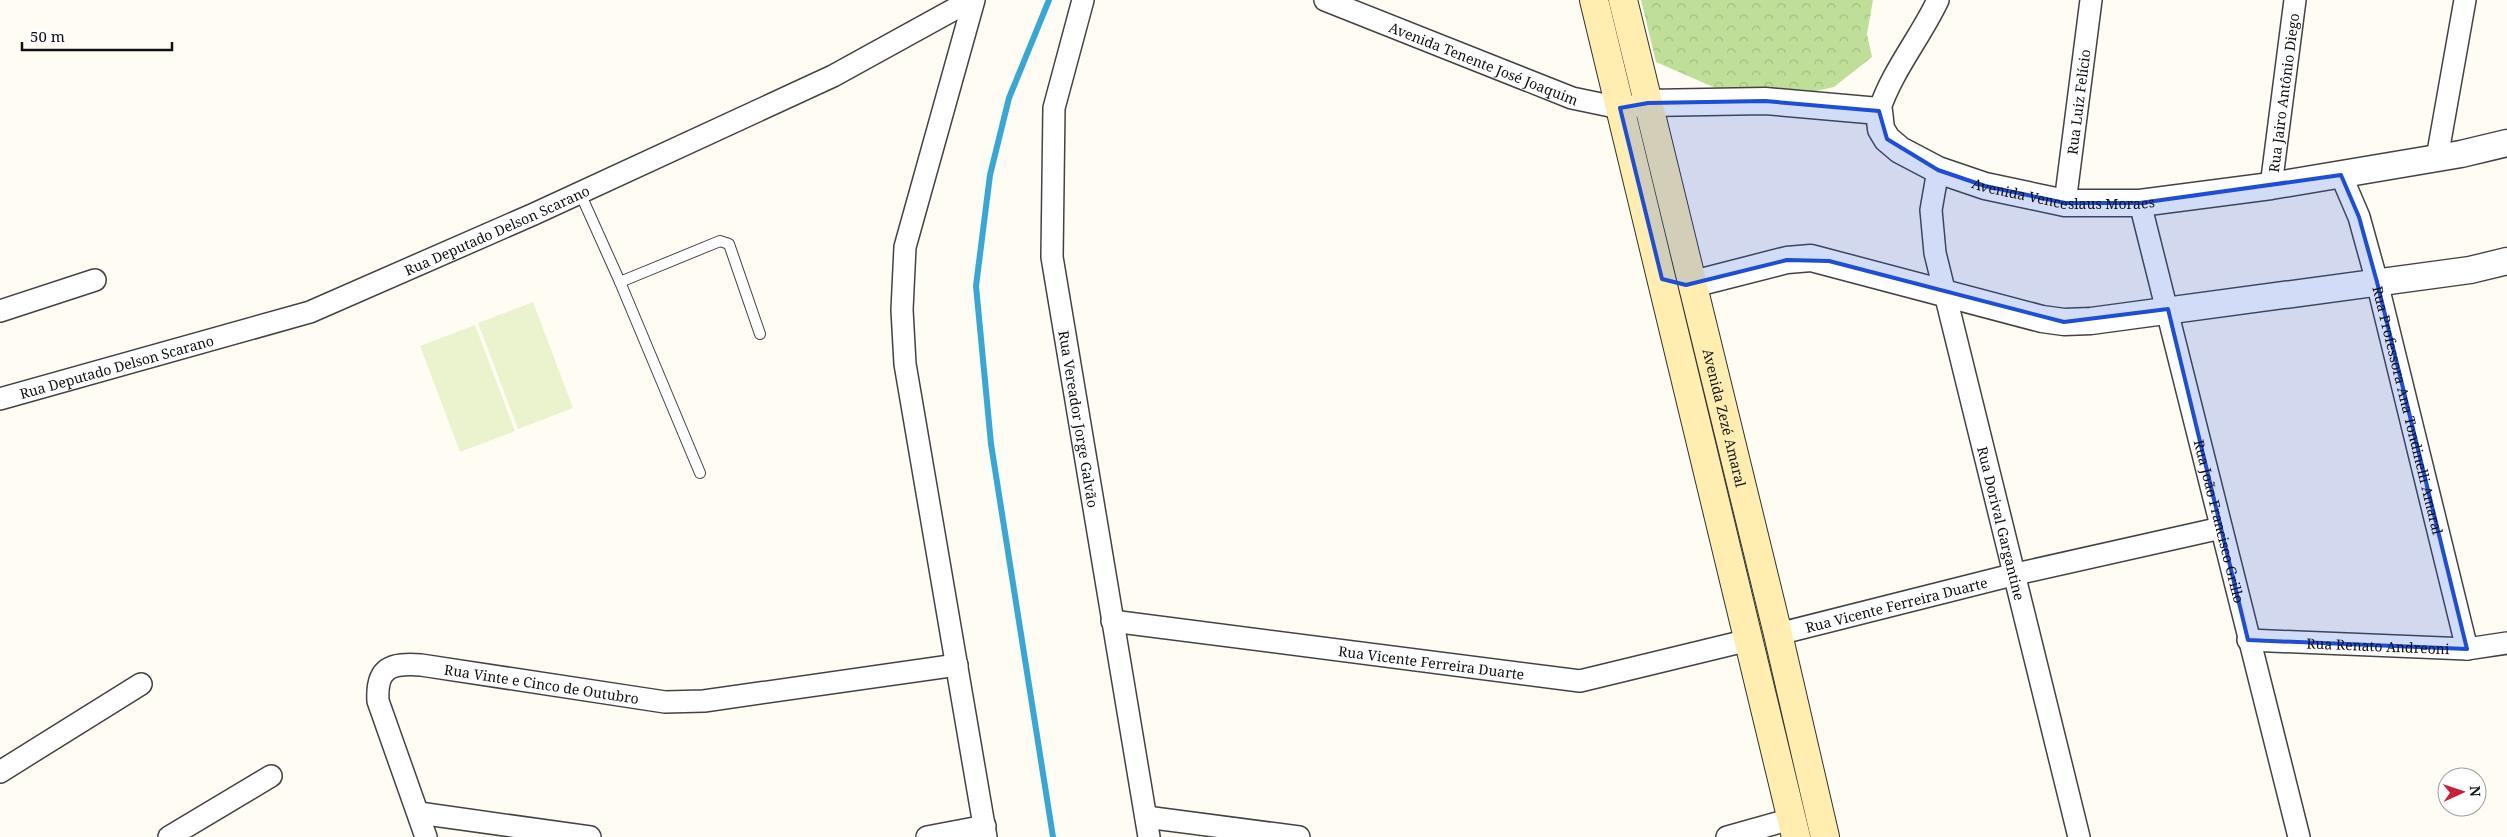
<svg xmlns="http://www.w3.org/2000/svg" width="2507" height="837" viewBox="0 0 2507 837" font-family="'Noto Serif',serif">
  <defs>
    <pattern id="forest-crowns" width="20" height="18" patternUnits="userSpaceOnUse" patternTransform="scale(1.25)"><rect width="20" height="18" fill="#bfdf98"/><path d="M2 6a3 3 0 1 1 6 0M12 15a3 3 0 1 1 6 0" fill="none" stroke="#a3be82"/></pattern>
  </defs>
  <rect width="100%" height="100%" fill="#fffcf4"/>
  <!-- forest -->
  <polygon fill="url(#forest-crowns)" points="1641,0 1873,0 1867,34 1872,57 1834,87 1794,96 1736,97 1656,62"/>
  <!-- pitch -->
  <g fill="#eaf3cd">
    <polygon points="533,302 573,408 518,429 478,323"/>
    <polygon points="475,325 515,431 460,452 420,346"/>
  </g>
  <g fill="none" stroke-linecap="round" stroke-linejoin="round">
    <!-- stream -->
    <polyline stroke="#37a7d6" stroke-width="6" points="1049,0 1009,98 990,175 976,286 991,444 1053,837"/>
    <!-- service casing -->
    <g stroke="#434343" stroke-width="12">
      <g id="service">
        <polyline points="580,193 620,282 700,473"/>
        <polyline points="620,282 720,241 729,244 760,334"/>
      </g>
    </g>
    <!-- minor casing -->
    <g stroke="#434343" stroke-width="24">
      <g id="minor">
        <polyline points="974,0 905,247 902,310 905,364 986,837"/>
        <path id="s1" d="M 1083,0 L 1054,108 L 1052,257 L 1149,837"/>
        <path id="s2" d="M 1325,0 L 1572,98 L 1620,108 L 1635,106"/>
        <path d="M 1879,111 C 1892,71 1920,38 1938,0"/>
        <polyline points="2437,158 2465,0"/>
        <path id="s3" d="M 1938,170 L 1931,210 L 1935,253 L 2079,837"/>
        <path id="s4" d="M 2341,175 L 2359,217 L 2377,282 L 2467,649"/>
        <path id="s5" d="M 2271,186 L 2295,0"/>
        <path id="s6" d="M 2065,203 L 2091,0"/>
        <path id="s7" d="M 2140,203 L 2299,837"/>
        <polyline points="0,311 95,280"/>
        <path id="s8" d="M 0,399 L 310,312 L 534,214 L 833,76 L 971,0"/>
        <path id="s9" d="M 1112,621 L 1580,681 L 1749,640"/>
        <path id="s10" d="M 1778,634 L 2016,574 L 2221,528"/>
        <path id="s11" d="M 2248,640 L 2467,649 L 2507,643"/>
        <polyline points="0,772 141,684"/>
        <polyline points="419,813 590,837"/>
        <polyline points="1146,817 1299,837"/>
        <polyline points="169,837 271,776"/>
        <path id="s12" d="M 426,837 L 378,701 C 376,667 391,663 421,665 L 665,702 L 704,701 L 957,665"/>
        <polyline points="927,837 985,826"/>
        <polyline points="1727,837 1791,819"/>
      </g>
    </g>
    <!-- tertiary casing -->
    <g stroke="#434343" stroke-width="29">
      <g id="tertiary">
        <path id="s13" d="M 1648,103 L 1765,101 L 1879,111 L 1881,129 L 1887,139 L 1900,150 L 1938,170 L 1985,186 L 2065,203 L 2140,203 L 2271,186 L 2461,154 L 2507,143"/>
        <polyline points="1693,284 1787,260 1811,258 2042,319 2064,322 2091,321 2470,270 2507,261"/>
      </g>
    </g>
    <!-- secondary casing -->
    <g stroke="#323232" stroke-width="30">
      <g id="secondary">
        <polyline points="1594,0 1796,837"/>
        <path id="s14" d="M 1623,0 L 1778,634 L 1825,837"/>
      </g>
    </g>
    <!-- service -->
    <use href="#service" stroke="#fff" stroke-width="10"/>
    <!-- minor -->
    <use href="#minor" stroke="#fff" stroke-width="21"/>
    <!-- tertiary -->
    <use href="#tertiary" stroke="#fff" stroke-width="26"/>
    <!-- secondary -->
    <use href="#secondary" stroke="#ffeeaf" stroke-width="28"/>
  </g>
  <!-- marked area -->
  <path fill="#1d4ed8" fill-opacity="0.2" stroke="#1d4ed8" stroke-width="4" stroke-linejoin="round" d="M 1765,101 L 1879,111 L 1887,139 L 1938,170 L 1985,186 L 2065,203 L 2140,203 L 2341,175 L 2359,217 L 2377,282 L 2467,649 L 2248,640 L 2168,309 L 2064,322 L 1829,261 L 1787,260 L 1686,285 L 1662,279 L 1620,108 L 1648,103 Z"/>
  <g text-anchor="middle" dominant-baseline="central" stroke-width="5" stroke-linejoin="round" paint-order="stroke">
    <!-- street labels -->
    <g font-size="14" fill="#101010" stroke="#fff">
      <text stroke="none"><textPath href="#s2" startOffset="171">Avenida Tenente José Joaquim</textPath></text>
      <text stroke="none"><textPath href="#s5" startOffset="94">Rua Jairo Antônio Diego</textPath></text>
      <text stroke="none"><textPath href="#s6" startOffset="102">Rua Luiz Felício</textPath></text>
      <text stroke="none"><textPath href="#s13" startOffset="450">Avenida Venceslaus Moraes</textPath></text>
      <text stroke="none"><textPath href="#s8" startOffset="526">Rua Deputado Delson Scarano</textPath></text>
      <text stroke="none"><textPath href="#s8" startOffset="121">Rua Deputado Delson Scarano</textPath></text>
      <text stroke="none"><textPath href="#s4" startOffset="245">Rua Professora Ana Tondinelli Amaral</textPath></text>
      <text stroke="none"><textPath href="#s14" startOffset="430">Avenida Zezé Amaral</textPath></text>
      <text stroke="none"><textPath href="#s1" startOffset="425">Rua Vereador Jorge Galvão</textPath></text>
      <text stroke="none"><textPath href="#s7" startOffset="328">Rua João Francisco Grillo</textPath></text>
      <text stroke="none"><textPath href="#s3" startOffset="362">Rua Dorival Gargantine</textPath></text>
      <text stroke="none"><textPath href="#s10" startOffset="122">Rua Vicente Ferreira Duarte</textPath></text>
      <text stroke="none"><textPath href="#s11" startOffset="130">Rua Renato Andreoni</textPath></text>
      <text stroke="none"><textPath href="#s9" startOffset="322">Rua Vicente Ferreira Duarte</textPath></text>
      <text stroke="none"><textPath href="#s12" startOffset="335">Rua Vinte e Cinco de Outubro</textPath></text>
    </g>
  </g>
  <!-- north arrow -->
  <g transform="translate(2462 792) rotate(87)"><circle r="24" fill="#ffffff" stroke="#9f9f9f"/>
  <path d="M0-4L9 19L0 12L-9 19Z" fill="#cb1e38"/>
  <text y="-8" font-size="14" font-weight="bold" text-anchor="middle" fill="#101010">N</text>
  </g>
  <!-- scale -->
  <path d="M22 42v8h150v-8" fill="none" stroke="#101010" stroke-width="2.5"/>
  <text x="30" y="42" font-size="15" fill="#101010" stroke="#ffffff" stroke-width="4" paint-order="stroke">50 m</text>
</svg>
